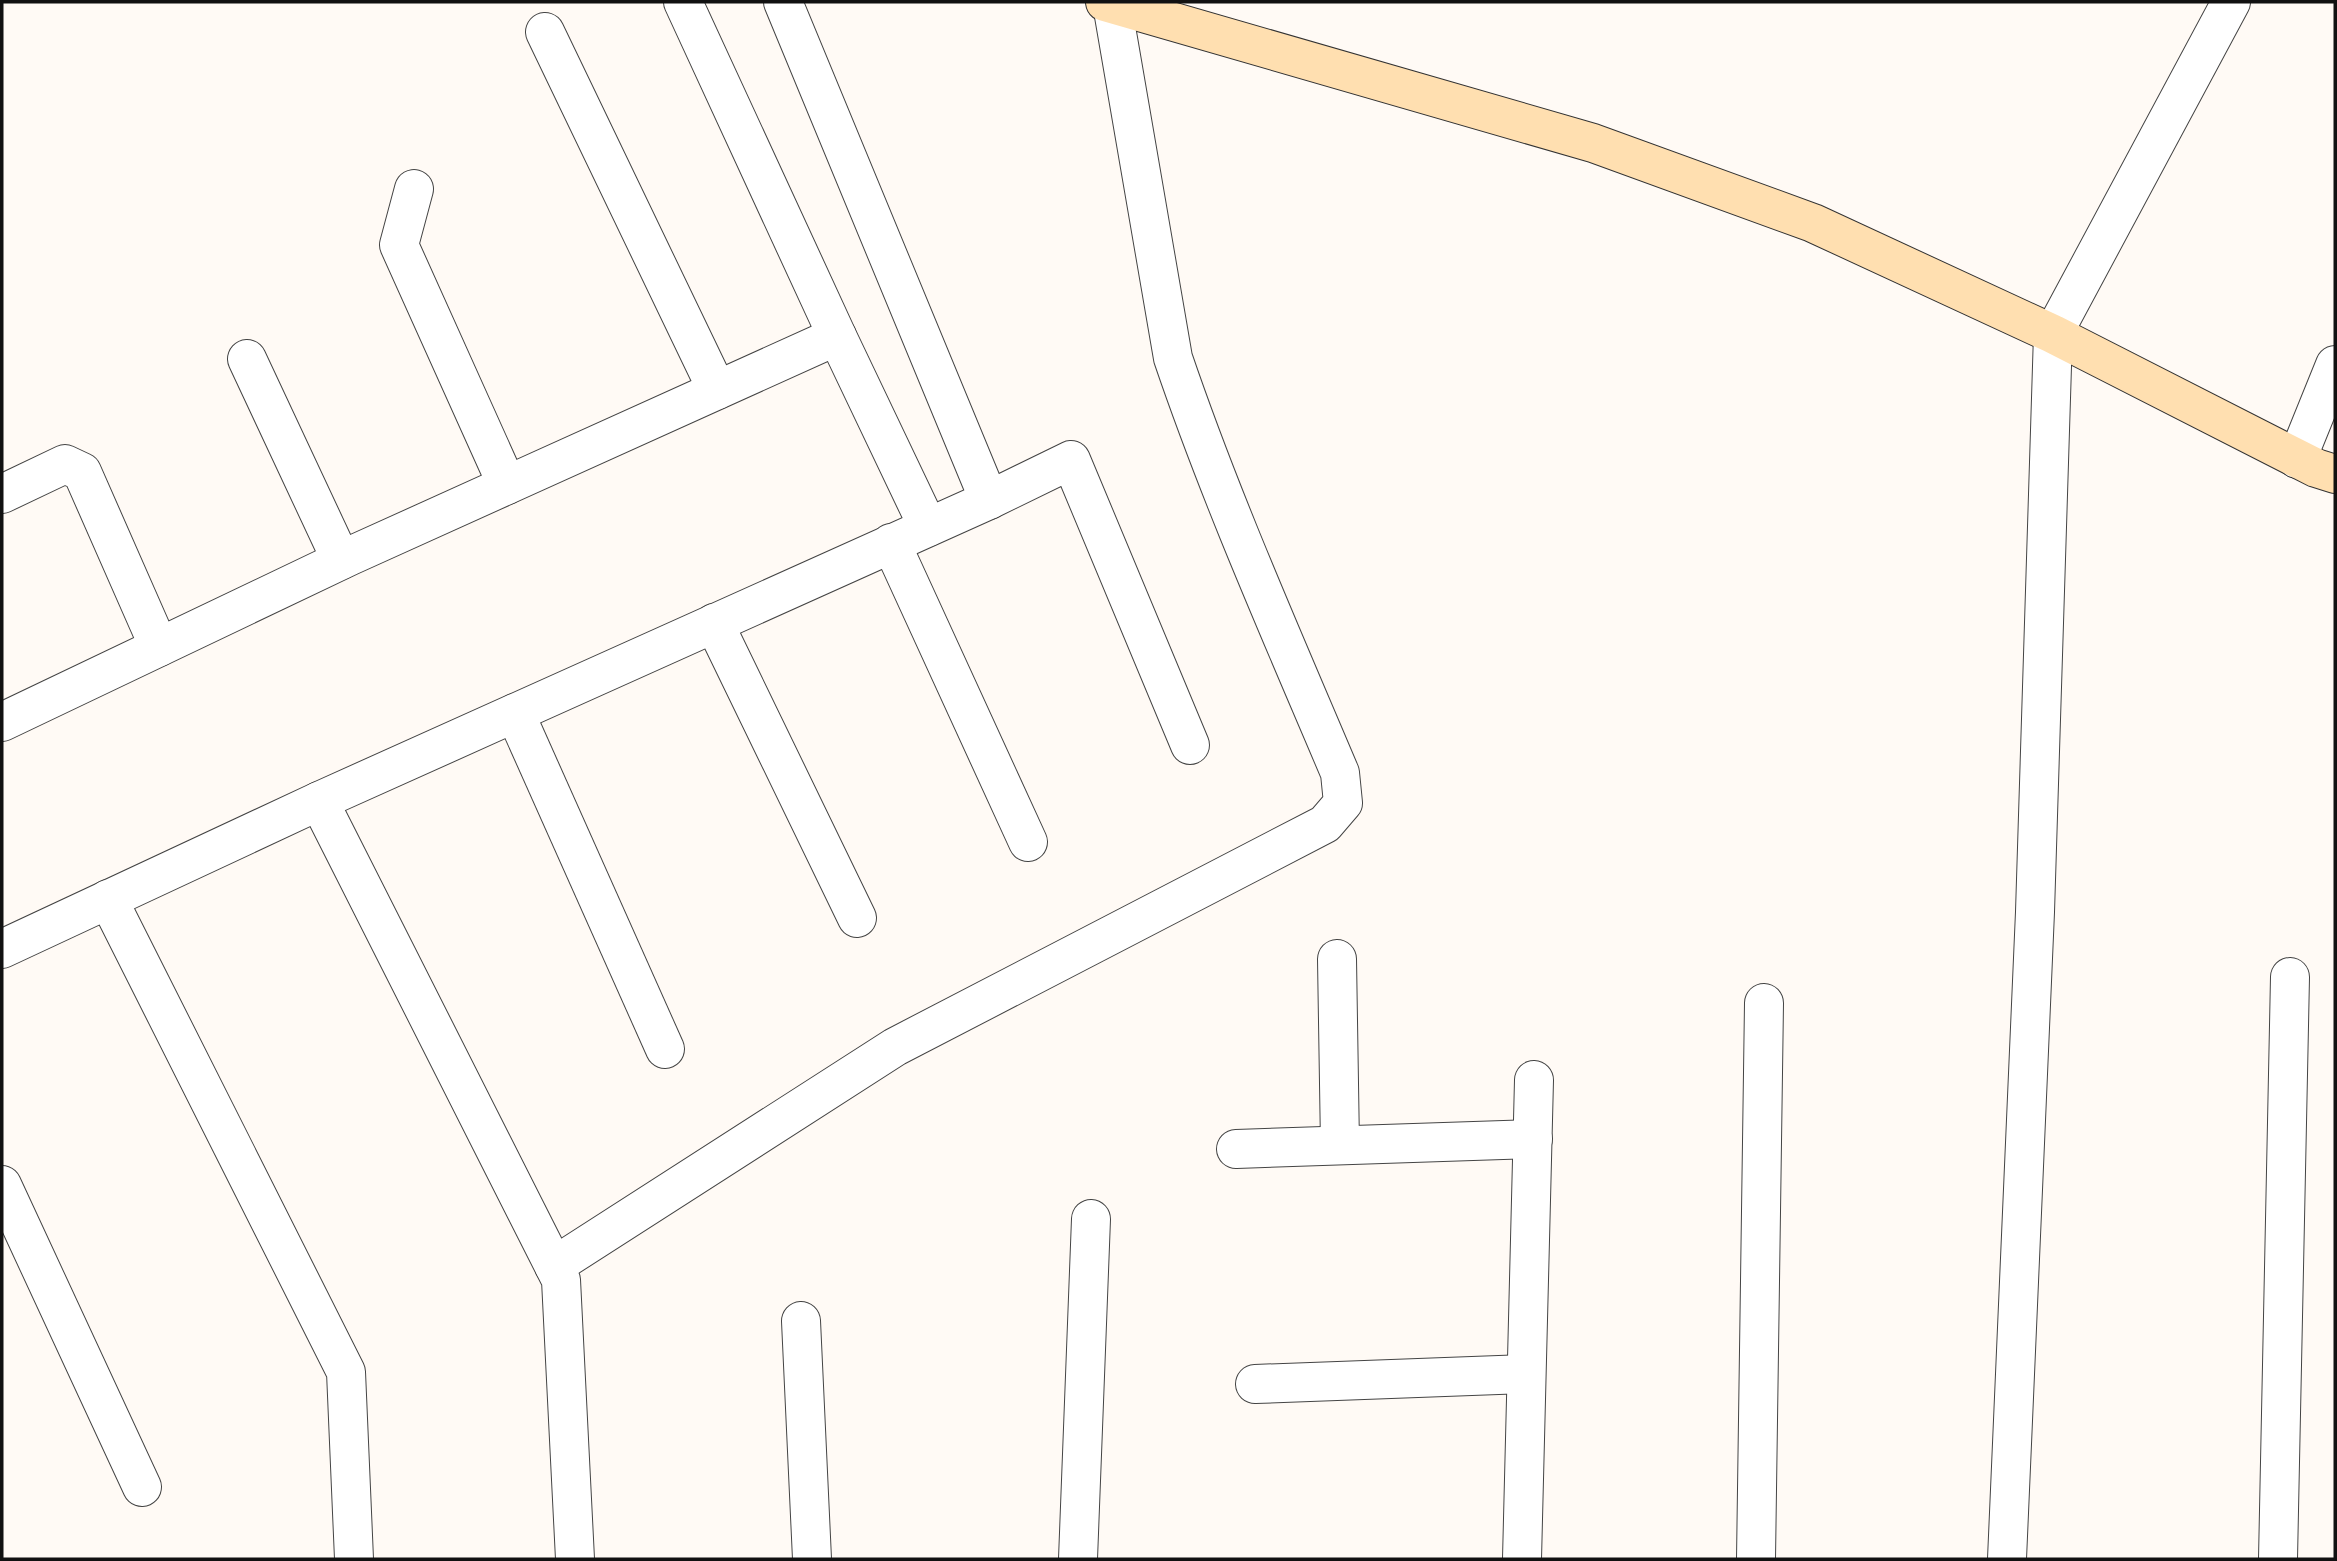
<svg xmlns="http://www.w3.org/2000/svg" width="2337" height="1561" viewBox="0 0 2337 1561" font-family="Spectral,serif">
  <rect width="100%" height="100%" fill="#fffaf5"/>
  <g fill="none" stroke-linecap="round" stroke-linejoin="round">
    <!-- street casing -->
    <g stroke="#444" stroke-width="40">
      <g id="street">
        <polyline points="683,2 837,336 928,527"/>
        <polyline points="783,2 989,500"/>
        <polyline points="545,32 717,390"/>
        <polyline points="414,189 399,245 507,485"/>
        <polyline points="247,359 341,560"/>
        <polyline points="2297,459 2335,365"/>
        <polyline points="2,494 65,464 82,472 159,647"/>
        <polyline points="891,543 1028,842"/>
        <polyline points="714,623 857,918"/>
        <polyline points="515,713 665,1049"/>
        <polyline points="2,722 350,556 837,336"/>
        <polyline points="319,801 561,1280 575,1559"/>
        <polyline points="108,899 346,1372 354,1559"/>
        <polyline points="2,949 319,801 989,500 1071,460 1190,745"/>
        <polyline points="1337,959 1340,1145"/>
        <polyline points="1236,1149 1533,1139"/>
        <polyline points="2,1185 142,1487"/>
        <path d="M 554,1266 L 895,1047 L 1325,824 L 1343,803 L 1340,773 C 1282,636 1221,499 1173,358 L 1112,4"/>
        <polyline points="801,1321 812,1559"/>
        <polyline points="1255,1384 1526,1374"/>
        <polyline points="1078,1559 1091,1219"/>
        <polyline points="1522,1559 1534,1080"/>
        <polyline points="1756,1559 1764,1003"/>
        <polyline points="2007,1559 2035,912 2053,334 2231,2"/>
        <polyline points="2278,1559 2290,977"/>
      </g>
    </g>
    <!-- secondary casing -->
    <g stroke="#333" stroke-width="40">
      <polyline id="secondary" points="1105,2 1593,143 1813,223 2053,334 2316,468 2335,474"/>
    </g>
    <!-- street -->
    <use href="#street" stroke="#fff" stroke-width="38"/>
    <!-- secondary -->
    <use href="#secondary" stroke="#ffdfb0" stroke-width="38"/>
  </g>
  <!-- border -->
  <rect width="2337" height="1561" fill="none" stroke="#111111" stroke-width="7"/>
</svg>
